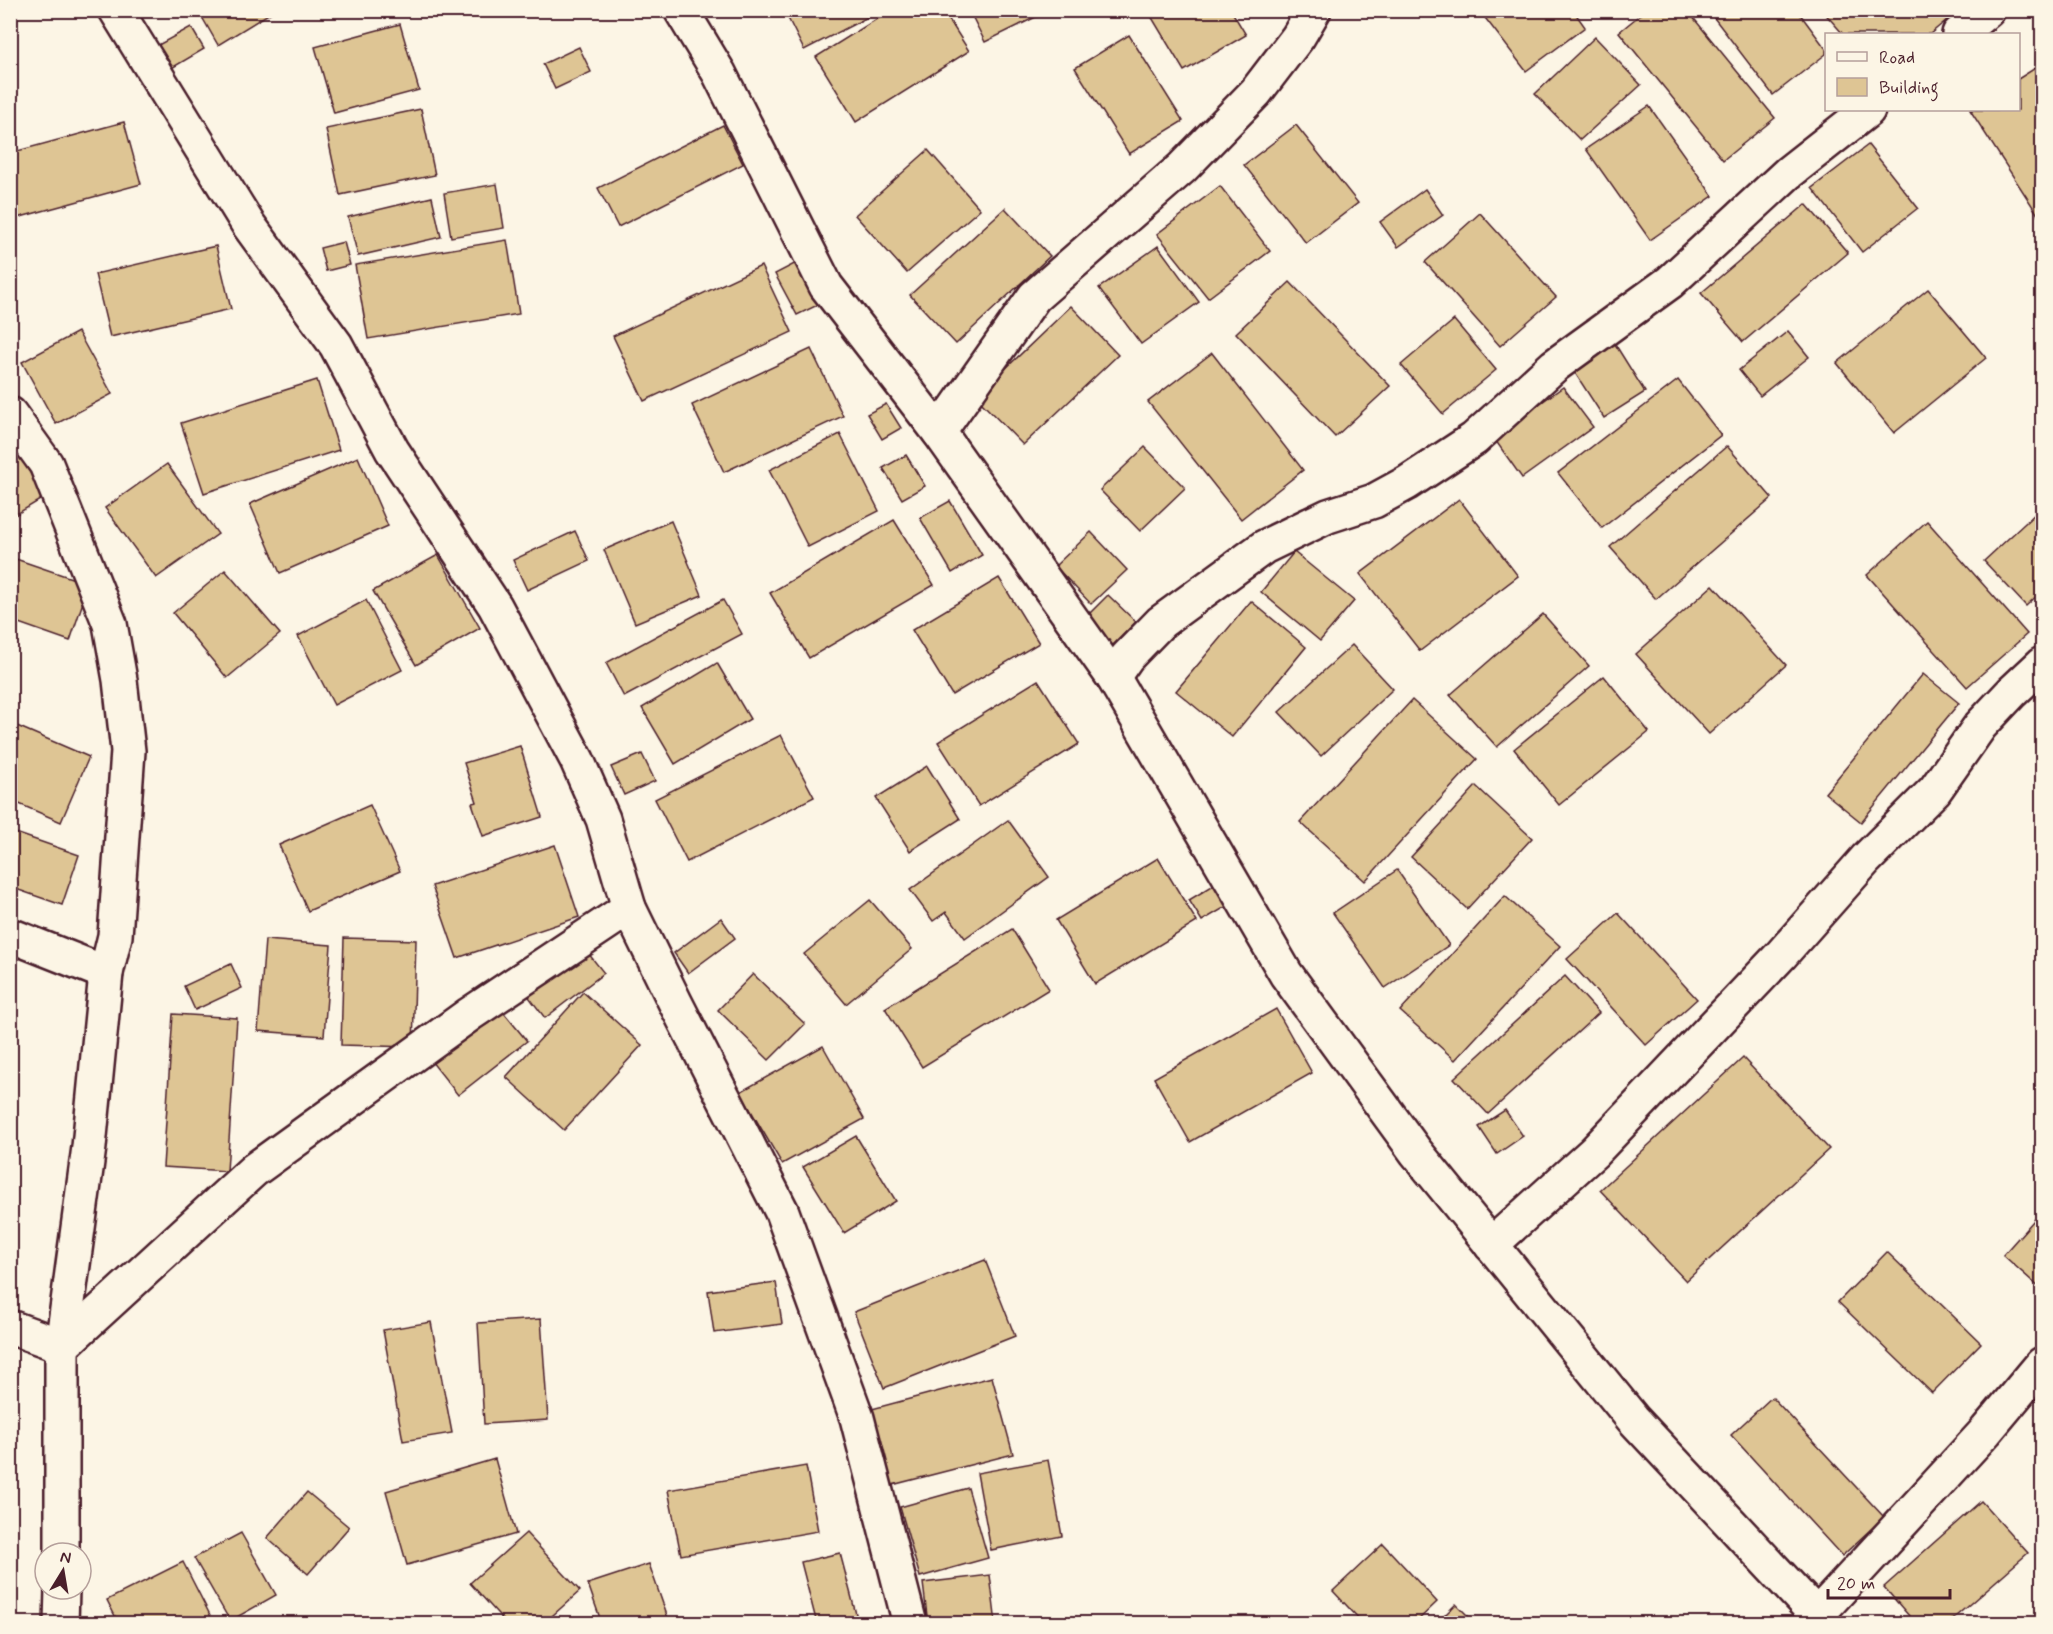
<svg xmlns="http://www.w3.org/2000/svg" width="2053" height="1634" viewBox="0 0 2053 1634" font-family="Mynerve,sans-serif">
  <rect width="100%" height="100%" fill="#fcf5e5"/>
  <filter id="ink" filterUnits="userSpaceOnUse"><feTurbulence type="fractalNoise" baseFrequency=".0167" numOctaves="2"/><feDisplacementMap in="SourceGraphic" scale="12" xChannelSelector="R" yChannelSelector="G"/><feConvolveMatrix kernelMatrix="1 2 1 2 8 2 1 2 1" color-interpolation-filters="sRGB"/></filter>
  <g filter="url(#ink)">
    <!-- building -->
    <g fill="#dec594" stroke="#4a1f2b" stroke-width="1.5">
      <polygon points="198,10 275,10 218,45"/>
      <polygon points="784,10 870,10 872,15 804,50"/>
      <polygon points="891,10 943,10 969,51 856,122 816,57"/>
      <polygon points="969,10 1046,10 1046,12 985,42"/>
      <polygon points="1161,10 1231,10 1246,35 1184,71 1151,16"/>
      <polygon points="1479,10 1573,10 1585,27 1526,71"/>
      <polygon points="1646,10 1687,10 1775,118 1723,160 1619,32"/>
      <polygon points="1708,10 1797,10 1826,49 1826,54 1773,95"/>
      <polygon points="1822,10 1941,10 1948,19 1930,34 1843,34"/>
      <polygon points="400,24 419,90 334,113 315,47"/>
      <polygon points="191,27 204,49 165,72 151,49"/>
      <polygon points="1129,35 1183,121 1129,154 1075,68"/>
      <polygon points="1595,37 1641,85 1580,140 1535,94"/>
      <polygon points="579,47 591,72 555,89 543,64"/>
      <polygon points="2040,65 2042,69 2042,221 1970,110 2018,110 2018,79"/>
      <polygon points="1649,106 1713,196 1650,240 1586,149"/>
      <polygon points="421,109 435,175 340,195 326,129"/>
      <polygon points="124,122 141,184 13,219 10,209 10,153"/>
      <polygon points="723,125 743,164 618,227 598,188"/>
      <polygon points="1296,125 1358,203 1306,243 1244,165"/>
      <polygon points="1868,145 1918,208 1862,252 1812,188"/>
      <polygon points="928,150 980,209 907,273 855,215"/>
      <polygon points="497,184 504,228 451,237 444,193"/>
      <polygon points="1220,186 1270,251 1208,298 1157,234"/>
      <polygon points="1425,189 1443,215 1398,247 1380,222"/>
      <polygon points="432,197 441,237 358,256 348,217"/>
      <polygon points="1806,204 1848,253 1743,342 1701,293"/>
      <polygon points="1005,208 1050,256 956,344 910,295"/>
      <polygon points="1480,213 1556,297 1500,346 1425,262"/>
      <polygon points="507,240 519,314 368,339 355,265"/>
      <polygon points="344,242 350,265 326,271 320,248"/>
      <polygon points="216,246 231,309 110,337 95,274"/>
      <polygon points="1158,246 1199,302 1141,344 1099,288"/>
      <polygon points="804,259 826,301 797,315 775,274"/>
      <polygon points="761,266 792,332 644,401 613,336"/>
      <polygon points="1290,282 1390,386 1335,437 1236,333"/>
      <polygon points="1928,289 1986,358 1894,433 1837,363"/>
      <polygon points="1071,306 1118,355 1023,445 976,397"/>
      <polygon points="1454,320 1496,370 1443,414 1401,365"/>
      <polygon points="1788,331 1809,357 1760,396 1739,370"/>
      <polygon points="78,332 112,394 56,424 22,362"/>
      <polygon points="1610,336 1645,392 1604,418 1568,362"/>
      <polygon points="811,349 843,416 724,472 692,405"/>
      <polygon points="1212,353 1303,470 1241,519 1148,402"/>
      <polygon points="317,380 339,450 204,493 181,423"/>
      <polygon points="1678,380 1721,435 1602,528 1558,473"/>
      <polygon points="1563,387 1593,427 1522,478 1493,437"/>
      <polygon points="886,404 901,428 882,439 867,414"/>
      <polygon points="840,434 879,511 808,547 769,470"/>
      <polygon points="10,440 45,497 10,518"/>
      <polygon points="1727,446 1772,498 1656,599 1610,547"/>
      <polygon points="1145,447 1185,488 1140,531 1100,490"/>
      <polygon points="906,455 925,486 902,499 883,468"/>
      <polygon points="358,457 388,526 280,573 250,504"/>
      <polygon points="167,464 218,534 156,578 105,508"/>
      <polygon points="1459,499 1518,576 1420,651 1360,574"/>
      <polygon points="950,501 982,555 952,573 920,518"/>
      <polygon points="2037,512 2042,518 2042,591 2026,606 1984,561"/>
      <polygon points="894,520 934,585 809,658 770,593"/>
      <polygon points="671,521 702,595 635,623 604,550"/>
      <polygon points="1927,521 2027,634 1967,687 1867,575"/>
      <polygon points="575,531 589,561 527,590 513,560"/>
      <polygon points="1091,532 1127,570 1091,604 1055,566"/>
      <polygon points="1294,552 1354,601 1320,641 1261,592"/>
      <polygon points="438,555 480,628 416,665 373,591"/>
      <polygon points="10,557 89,584 70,641 10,620"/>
      <polygon points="225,570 280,634 227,678 173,613"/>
      <polygon points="999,578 1039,643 952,695 912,630"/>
      <polygon points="1713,585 1786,665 1709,734 1636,654"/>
      <polygon points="1108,595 1136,622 1112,646 1084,619"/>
      <polygon points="366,600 402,670 334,705 298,636"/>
      <polygon points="723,600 742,634 624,697 606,663"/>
      <polygon points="1251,601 1306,647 1232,737 1176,691"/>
      <polygon points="1543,614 1589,666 1497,747 1450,695"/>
      <polygon points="1352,645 1393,689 1321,756 1279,712"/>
      <polygon points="717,663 750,719 675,764 642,708"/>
      <polygon points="1923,674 1959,703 1861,822 1825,793"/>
      <polygon points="1604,676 1649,732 1559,805 1514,749"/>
      <polygon points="1038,680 1079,744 979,806 938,742"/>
      <polygon points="1412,700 1477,759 1365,881 1300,822"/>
      <polygon points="10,723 89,757 61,822 10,800"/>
      <polygon points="781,735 814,797 687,862 655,799"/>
      <polygon points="520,746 542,817 483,836 472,803 477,802 464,763"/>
      <polygon points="642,754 655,781 624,795 611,767"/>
      <polygon points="927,766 960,819 910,851 876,798"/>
      <polygon points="1476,786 1532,838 1467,909 1411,857"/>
      <polygon points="370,805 400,871 308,911 279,845"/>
      <polygon points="1008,820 1049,877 965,938 946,912 933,921 910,890"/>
      <polygon points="10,831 79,855 62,905 10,887"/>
      <polygon points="555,845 579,917 457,958 432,886"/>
      <polygon points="1158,858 1197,922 1095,984 1056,920"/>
      <polygon points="1397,870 1449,945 1385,988 1333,913"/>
      <polygon points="1217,883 1229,905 1202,921 1189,900"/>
      <polygon points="1505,896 1560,946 1455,1060 1400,1011"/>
      <polygon points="870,900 912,949 846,1004 804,954"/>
      <polygon points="1618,913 1697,999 1646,1045 1567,959"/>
      <polygon points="721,918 735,938 688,973 674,953"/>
      <polygon points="1012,929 1049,989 922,1067 885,1008"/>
      <polygon points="344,938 416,940 413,1047 341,1045"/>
      <polygon points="265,940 331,945 324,1036 258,1031"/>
      <polygon points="584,948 604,973 545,1018 526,993"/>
      <polygon points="231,964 242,988 195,1010 184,986"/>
      <polygon points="753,974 805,1024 769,1060 718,1010"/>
      <polygon points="1565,976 1599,1013 1488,1114 1454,1078"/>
      <polygon points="583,992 642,1045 564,1130 506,1077"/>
      <polygon points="500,1008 527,1041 458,1095 431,1061"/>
      <polygon points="1276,1009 1312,1073 1190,1142 1154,1078"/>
      <polygon points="173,1014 237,1018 227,1171 163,1167"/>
      <polygon points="823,1046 864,1119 782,1164 740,1092"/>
      <polygon points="1743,1058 1829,1149 1686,1281 1600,1190"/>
      <polygon points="1505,1110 1523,1136 1497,1154 1479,1127"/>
      <polygon points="856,1136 896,1201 844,1233 803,1167"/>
      <polygon points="2042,1211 2042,1290 2003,1255"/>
      <polygon points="1887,1252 1981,1343 1932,1393 1838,1302"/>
      <polygon points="985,1260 1015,1336 884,1388 854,1312"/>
      <polygon points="776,1282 782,1324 714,1333 708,1291"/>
      <polygon points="541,1319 548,1420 484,1424 478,1323"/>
      <polygon points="431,1322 452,1433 403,1441 383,1330"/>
      <polygon points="992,1377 1013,1454 892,1485 872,1409"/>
      <polygon points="1772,1397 1884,1517 1842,1556 1731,1435"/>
      <polygon points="495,1459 516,1534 407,1565 386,1491"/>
      <polygon points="1048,1460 1062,1536 991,1550 977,1473"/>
      <polygon points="806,1466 818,1531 681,1555 668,1490"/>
      <polygon points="968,1488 988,1558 920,1577 900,1507"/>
      <polygon points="307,1492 349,1527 308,1574 267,1538"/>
      <polygon points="1981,1501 2028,1553 1947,1624 1916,1624 1884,1587"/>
      <polygon points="241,1533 276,1595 230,1621 194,1558"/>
      <polygon points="526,1533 580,1591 543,1624 507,1624 470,1583"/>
      <polygon points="1383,1544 1437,1602 1414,1624 1364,1624 1333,1591"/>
      <polygon points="840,1553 857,1618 835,1624 817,1624 801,1562"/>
      <polygon points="183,1562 211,1617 199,1624 119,1624 107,1600"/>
      <polygon points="649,1564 670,1624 602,1624 588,1584"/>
      <polygon points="990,1575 996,1624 928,1624 923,1583"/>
      <polygon points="1456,1604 1476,1624 1436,1624"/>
    </g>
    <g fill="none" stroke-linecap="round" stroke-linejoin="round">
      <!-- minor casing -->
      <g stroke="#4a1f2b" stroke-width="38">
        <g id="minor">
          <polyline points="116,10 248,224 336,345 392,450 495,606 577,760 603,819 629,908 675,1002 782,1212 857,1418 910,1624"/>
          <polyline points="681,10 719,73 826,286 939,432 1113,677 1286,974 1416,1152 1633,1419 1825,1624"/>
          <polyline points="1959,34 1988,10"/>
          <polyline points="10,414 46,464 110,624 120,680 128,751 115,936 106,973 89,1147 62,1346 62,1553"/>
          <polyline points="939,432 1034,297 1182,168 1256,92 1298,37 1314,10"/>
          <polyline points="1113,677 1127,657 1161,622 1264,547 1328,516 1374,501 1407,483 1474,439 1554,366 1670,282 1788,173 1868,110"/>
          <polyline points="10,935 106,973"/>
          <polyline points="1491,1245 1594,1152 1781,955 1866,859 1935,790 1980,726 2012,692 2042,664"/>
          <polyline points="10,1327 62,1346 254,1170 470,1014 629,908"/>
          <polyline points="1817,1615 1986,1431 2042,1364"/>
          <polyline points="61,1624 62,1589"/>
        </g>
      </g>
      <!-- minor -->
      <use href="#minor" stroke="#fcf5e5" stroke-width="33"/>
    </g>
  </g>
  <!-- margin -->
  <rect width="2053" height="1634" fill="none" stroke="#fcf5e5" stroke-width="36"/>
  <rect x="18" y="18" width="2017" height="1598" fill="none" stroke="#4a1f2b" stroke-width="2" filter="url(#ink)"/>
  <!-- legend -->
  <rect x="1825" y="33" width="195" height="78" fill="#fcf5e5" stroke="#b59f9b" stroke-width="1.5"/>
  <rect x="1837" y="52" width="30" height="9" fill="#fcf5e5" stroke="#b59f9b" stroke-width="1.5"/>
  <text x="1879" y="63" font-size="18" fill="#4a1f2b">Road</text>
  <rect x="1837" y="78" width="30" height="18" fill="#dec594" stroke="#b59f9b" stroke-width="1.5"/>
  <text x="1879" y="93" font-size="18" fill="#4a1f2b">Building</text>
  <!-- north arrow -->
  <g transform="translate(63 1571) rotate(11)"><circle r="28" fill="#fcf5e5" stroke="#b59f9b" stroke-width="1.5"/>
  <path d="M0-4.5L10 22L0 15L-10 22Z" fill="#4a1f2b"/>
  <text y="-9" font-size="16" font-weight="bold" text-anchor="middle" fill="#4a1f2b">N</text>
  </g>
  <!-- scale -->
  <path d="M1828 1589v9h122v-9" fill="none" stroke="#4a1f2b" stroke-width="3"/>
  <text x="1837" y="1589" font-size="18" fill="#4a1f2b" stroke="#fcf5e5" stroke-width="4.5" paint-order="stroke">20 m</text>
</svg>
